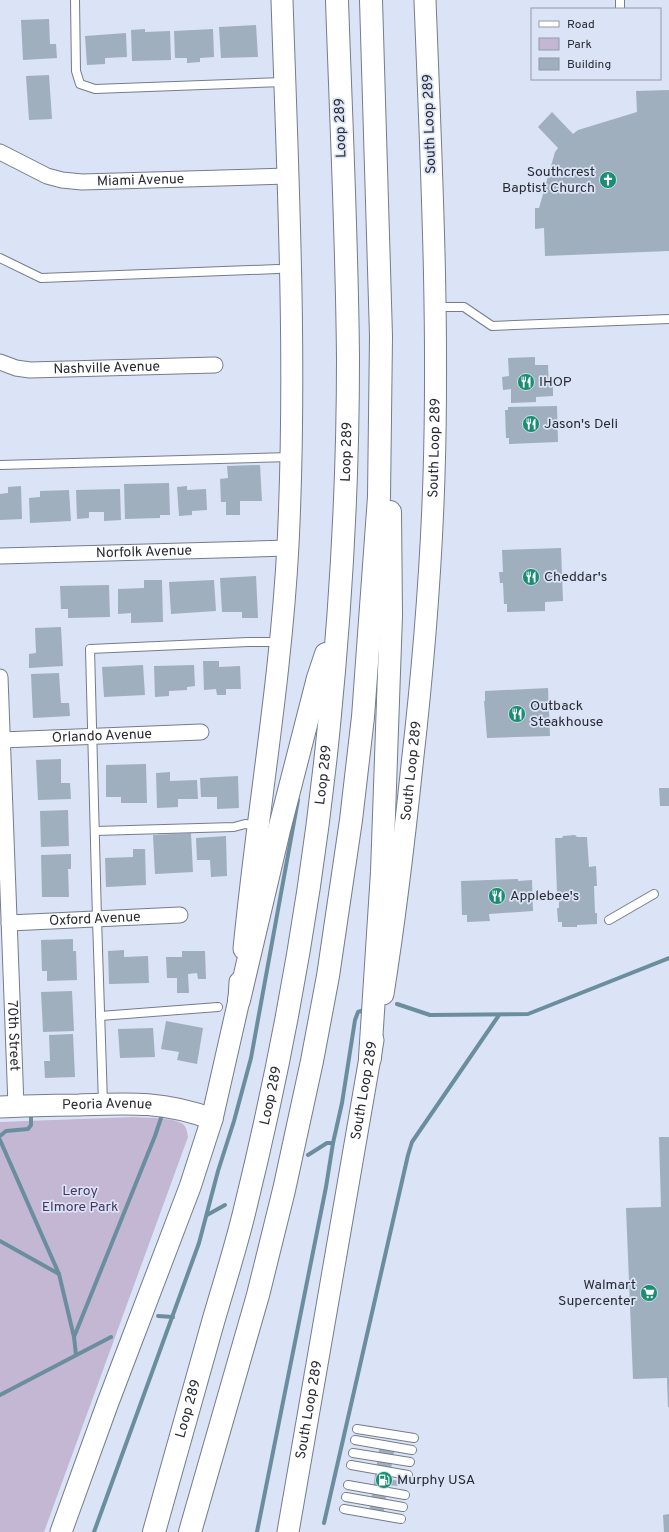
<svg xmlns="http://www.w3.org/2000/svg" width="669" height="1532" viewBox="0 0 669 1532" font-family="Overpass,sans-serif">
  <rect width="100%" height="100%" fill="#dbe3f6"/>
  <!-- green -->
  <path fill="#c4b7d4" d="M 134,1117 C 145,1118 176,1117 184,1125 C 187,1128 187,1133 188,1137 L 44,1532 L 0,1532 L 0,1122 Z"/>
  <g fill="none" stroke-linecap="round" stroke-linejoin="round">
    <!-- stream -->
    <g stroke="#6b8e9f" stroke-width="4">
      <polyline points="397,1004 430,1015 528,1014 669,958"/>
      <polyline points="0,1136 6,1131 28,1129 31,1125 31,1113"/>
      <polyline points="0,1140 59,1274 74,1337 76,1355"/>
      <polyline points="308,1155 327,1143 333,1143 342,1103 355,1020 358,1012 364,1010"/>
      <polyline points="207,1215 225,1205"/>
      <polyline points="0,1241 59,1274"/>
      <polyline points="158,1316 173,1317"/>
      <polyline points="74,1337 155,1136 163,1112"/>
      <polyline points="0,1395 111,1337"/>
      <polyline points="324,1523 408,1155 412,1142 499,1015"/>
      <polyline points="94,1532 199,1243 218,1171 234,1121 251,1058 298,800"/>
      <polyline points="257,1532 326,1187 333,1143"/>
    </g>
  </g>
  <!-- building -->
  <g fill="#9fafbe">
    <polygon points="49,19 50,44 56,44 57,58 23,60 21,20"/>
    <polygon points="256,25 258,57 221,58 219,27"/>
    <polygon points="145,29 145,32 170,31 171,60 132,61 131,30"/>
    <polygon points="213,29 214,57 200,58 200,62 187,63 187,58 175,58 174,31"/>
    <polygon points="126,33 127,57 105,58 105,64 87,65 85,36"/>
    <polygon points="49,75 52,119 29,120 26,76"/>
    <polygon points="669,90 669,251 545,256 544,228 535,229 535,208 539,208 555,152 558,148 538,127 552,112 573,134 578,130 637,112 636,91"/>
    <polygon points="535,357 535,365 548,365 549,387 553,387 553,396 536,397 536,402 511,403 511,389 503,390 502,377 509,376 508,358"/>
    <polygon points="557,406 558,442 509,444 509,438 506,438 505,410 508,410 508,407"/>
    <polygon points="260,465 262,501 240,501 240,515 226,515 226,502 221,502 220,479 228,478 227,466"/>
    <polygon points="169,483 170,515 160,515 160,518 125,519 124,484"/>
    <polygon points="21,486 22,519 0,520 0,494 8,493 8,487"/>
    <polygon points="187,486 187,490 206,489 207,510 192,511 192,515 179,516 177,487"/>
    <polygon points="120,489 121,520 104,521 104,512 89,512 89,518 77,519 76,490"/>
    <polygon points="69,490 71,521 30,523 29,498 40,497 40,491"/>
    <polygon points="561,548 563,601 545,602 545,611 507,612 507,604 504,604 503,583 500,583 499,572 503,572 502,550"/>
    <polygon points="256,576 258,618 242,618 242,612 222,612 220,578"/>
    <polygon points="144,580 162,580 163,622 131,623 131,613 118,614 118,589 144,588"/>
    <polygon points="214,580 216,611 171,614 169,582"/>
    <polygon points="109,585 110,617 68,618 68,609 61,609 60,586"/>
    <polygon points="61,627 63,666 29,668 29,654 36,653 35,628"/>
    <polygon points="203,661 219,661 219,667 240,666 241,689 226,689 226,695 217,695 216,689 204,690"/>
    <polygon points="143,665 145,695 104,697 102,667"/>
    <polygon points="194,665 195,686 187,687 187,690 169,691 169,696 155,697 154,666"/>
    <polygon points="59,673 61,703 69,703 70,716 33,718 31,674"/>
    <polygon points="548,688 550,736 487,738 484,701 485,701 485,691"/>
    <polygon points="61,759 61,783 70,783 71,799 38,800 36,760"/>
    <polygon points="146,764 147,803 121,803 121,797 106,797 106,765"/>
    <polygon points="170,772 170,781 197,780 198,799 178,799 178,807 157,808 156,773"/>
    <polygon points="238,776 239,808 217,809 217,797 201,797 200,778"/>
    <polygon points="659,788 669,788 669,806 660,806"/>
    <polygon points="68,810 69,846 41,847 40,811"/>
    <polygon points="191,833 193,872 155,874 153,835"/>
    <polygon points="575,835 577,837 587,837 589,867 596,866 597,886 594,886 595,913 597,913 597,924 577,925 577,927 562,927 562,922 558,922 557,908 559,908 559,893 557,893 555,838 562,838 563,836"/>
    <polygon points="226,836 227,876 211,877 210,860 197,860 196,838"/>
    <polygon points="133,849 145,849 146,885 106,887 105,858 133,857"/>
    <polygon points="71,854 71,869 68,869 69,897 42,897 41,855"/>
    <polygon points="518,879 518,881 532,880 533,911 489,914 490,921 467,922 467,915 462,915 461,881"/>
    <polygon points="73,939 73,951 76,951 77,980 47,981 47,971 42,971 41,940"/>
    <polygon points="124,950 124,957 148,956 149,983 109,984 108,951"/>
    <polygon points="182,951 205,951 206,979 198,979 197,973 188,974 189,993 177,993 177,978 167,978 166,957 182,957"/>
    <polygon points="72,991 74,1031 43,1032 41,992"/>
    <polygon points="166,1021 203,1028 197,1064 177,1060 179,1052 161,1049"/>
    <polygon points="153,1028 155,1057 120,1058 118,1029"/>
    <polygon points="73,1034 75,1077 45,1078 44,1061 50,1061 49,1035"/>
    <polygon points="659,1137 669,1137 669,1407 668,1407 667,1378 633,1379 626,1208 661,1207"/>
    <polygon points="380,1444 395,1447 389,1479 399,1481 398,1486 388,1485 383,1516 369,1513"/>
    <polygon points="669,1514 669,1532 664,1532 663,1515"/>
  </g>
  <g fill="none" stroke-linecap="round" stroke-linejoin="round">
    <!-- lane casing -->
    <g stroke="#747c8d" stroke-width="10">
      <g id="lane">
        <polyline points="75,0 76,71 80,84 95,89 284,82"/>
        <polyline points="620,0 620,9"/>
        <polyline points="0,258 41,278 278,269"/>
        <polyline points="436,307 464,307 492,326 669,319"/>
        <polyline points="0,465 291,457"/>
        <polyline points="95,831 234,827 245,824 257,825"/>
        <polyline points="609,920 654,894"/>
        <polyline points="100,1016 218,1007"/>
        <polyline points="103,1103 97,919 90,649 248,642 280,642"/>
        <polyline points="357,1429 414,1438"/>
        <polyline points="355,1440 412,1450"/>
        <polyline points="353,1453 410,1462"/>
        <polyline points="351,1465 408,1475"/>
        <polyline points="348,1485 405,1495"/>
        <polyline points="346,1497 403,1507"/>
        <polyline points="344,1509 401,1519"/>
      </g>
    </g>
    <!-- street casing -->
    <g stroke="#747c8d" stroke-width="17">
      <g id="street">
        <path id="s1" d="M 0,152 L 47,176 L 62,180 L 82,182 L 288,176"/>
        <path id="s2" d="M 0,362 L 16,368 L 30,370 L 215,365"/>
        <path id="s3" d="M 0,556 L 288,548"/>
        <path id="s4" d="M 0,677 L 16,1106"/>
        <path id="s5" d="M 2,740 L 201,732"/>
        <path id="s6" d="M 9,923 L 180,915"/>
      </g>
    </g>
    <!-- secondary casing -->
    <g stroke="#747c8d" stroke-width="23">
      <g id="secondary">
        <path d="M 244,949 C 257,814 281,680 288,545 C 297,363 288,182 282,0"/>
        <path id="s7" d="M 383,994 C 395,918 404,842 412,765 C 423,669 431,573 434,476 C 439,317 431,158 425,0"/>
        <path id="s8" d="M 0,1107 C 26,1106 53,1105 79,1105 C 129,1103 164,1101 212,1119"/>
        <polyline points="61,1532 107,1405 190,1187 212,1119 239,1000 240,982"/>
        <path id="s9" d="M 288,1532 L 373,1040"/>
      </g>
    </g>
    <!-- highway casing -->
    <g stroke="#747c8d" stroke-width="24">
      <g id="highway">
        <polyline points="239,1000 279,830 318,678 326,654"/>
        <polyline points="370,1058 382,872 391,615 390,512"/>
        <path id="s10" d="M 154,1532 C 173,1462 193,1392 213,1322 C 224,1284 236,1247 245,1209 C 284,1050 313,888 329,725 C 341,604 348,481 348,359 C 347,239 341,120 337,0"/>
        <polyline points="190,1532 258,1295 284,1190 312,1061 328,976 351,820 363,717 379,497 381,336 371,0"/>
      </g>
    </g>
    <!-- lane -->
    <use href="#lane" stroke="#fff" stroke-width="8"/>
    <!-- street -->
    <use href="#street" stroke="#fff" stroke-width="15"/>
    <!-- secondary -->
    <use href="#secondary" stroke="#fff" stroke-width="21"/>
    <!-- highway -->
    <use href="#highway" stroke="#fff" stroke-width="22"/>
  </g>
  <!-- icons -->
  <defs>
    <g id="church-disc" transform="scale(0.9)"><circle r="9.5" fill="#1a8e70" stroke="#dbe3f6"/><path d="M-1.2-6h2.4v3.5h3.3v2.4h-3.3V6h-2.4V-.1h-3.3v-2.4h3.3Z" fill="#fff"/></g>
    <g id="restaurant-disc" transform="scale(0.9)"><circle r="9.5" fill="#1a8e70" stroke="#dbe3f6"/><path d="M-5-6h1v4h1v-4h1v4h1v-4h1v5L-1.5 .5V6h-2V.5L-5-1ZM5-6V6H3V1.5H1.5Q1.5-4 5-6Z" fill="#fff"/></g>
    <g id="supermarket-disc" transform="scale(0.9)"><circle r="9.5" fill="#1a8e70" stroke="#dbe3f6"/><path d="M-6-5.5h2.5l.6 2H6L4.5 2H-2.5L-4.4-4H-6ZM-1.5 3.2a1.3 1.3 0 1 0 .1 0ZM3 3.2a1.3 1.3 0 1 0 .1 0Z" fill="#fff"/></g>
    <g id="fuel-disc" transform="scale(0.9)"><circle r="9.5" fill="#1a8e70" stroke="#dbe3f6"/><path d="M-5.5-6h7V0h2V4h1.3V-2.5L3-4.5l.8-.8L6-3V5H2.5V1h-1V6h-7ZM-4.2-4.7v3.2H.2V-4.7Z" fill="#fff"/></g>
  </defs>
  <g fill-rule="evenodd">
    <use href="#church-disc" x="608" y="180"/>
    <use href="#restaurant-disc" x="526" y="382"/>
    <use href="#restaurant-disc" x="531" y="424"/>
    <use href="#restaurant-disc" x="531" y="577"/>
    <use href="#restaurant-disc" x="517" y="714"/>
    <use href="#restaurant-disc" x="497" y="896"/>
    <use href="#supermarket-disc" x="649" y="1293"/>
    <use href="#fuel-disc" x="384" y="1480"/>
  </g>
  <g text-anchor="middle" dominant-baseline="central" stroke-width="3.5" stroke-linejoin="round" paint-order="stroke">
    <!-- street labels -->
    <g font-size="14" fill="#282b32" stroke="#dbe3f6">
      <text transform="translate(430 124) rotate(-92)">South Loop 289</text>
      <text transform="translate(341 128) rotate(-92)">Loop 289</text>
      <text stroke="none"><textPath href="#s1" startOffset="147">Miami Avenue</textPath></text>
      <text stroke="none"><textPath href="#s2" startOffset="108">Nashville Avenue</textPath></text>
      <text stroke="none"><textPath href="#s7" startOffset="549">South Loop 289</textPath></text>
      <text stroke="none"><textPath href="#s10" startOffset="1101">Loop 289</textPath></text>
      <text stroke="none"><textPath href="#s3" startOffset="144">Norfolk Avenue</textPath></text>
      <text stroke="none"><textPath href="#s5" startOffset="100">Orlando Avenue</textPath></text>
      <text stroke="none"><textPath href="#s7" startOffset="225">South Loop 289</textPath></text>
      <text stroke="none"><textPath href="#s10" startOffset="777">Loop 289</textPath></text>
      <text stroke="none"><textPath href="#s6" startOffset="86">Oxford Avenue</textPath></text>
      <text stroke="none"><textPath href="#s4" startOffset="359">70th Street</textPath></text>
      <text stroke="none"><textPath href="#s9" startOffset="448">South Loop 289</textPath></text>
      <text stroke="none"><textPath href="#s10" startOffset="452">Loop 289</textPath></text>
      <text stroke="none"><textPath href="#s8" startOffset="107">Peoria Avenue</textPath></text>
      <text stroke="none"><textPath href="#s10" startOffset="128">Loop 289</textPath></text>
      <text stroke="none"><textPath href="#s9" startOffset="124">South Loop 289</textPath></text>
    </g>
    <!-- poi labels -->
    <g font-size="14" fill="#282b32" stroke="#dbe3f6" text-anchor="start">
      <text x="595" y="172" text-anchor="end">Southcrest<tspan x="595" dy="16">Baptist Church</tspan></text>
      <text x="539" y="382">IHOP</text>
      <text x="544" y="424">Jason's Deli</text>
      <text x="544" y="577">Cheddar's</text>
      <text x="530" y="706">Outback<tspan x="530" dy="16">Steakhouse</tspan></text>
      <text x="510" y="896">Applebee's</text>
      <text x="636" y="1285" text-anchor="end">Walmart<tspan x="636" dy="16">Supercenter</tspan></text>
      <text x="397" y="1480">Murphy USA</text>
    </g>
    <!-- park labels -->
    <g font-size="14" fill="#493460" stroke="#dbe3f6">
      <text x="80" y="1191">Leroy<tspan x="80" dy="16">Elmore Park</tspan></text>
    </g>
  </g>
  <!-- legend -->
  <rect x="531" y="8" width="130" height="72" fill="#dbe3f6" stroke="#9399a8"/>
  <rect x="539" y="21" width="20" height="6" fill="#ffffff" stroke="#9399a8"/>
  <text x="567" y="28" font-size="12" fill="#282b32">Road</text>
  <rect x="539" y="38" width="20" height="12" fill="#c4b7d4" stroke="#9399a8"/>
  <text x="567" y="48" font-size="12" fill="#282b32">Park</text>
  <rect x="539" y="58" width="20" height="12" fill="#9fafbe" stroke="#9399a8"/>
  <text x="567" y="68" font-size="12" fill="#282b32">Building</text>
</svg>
